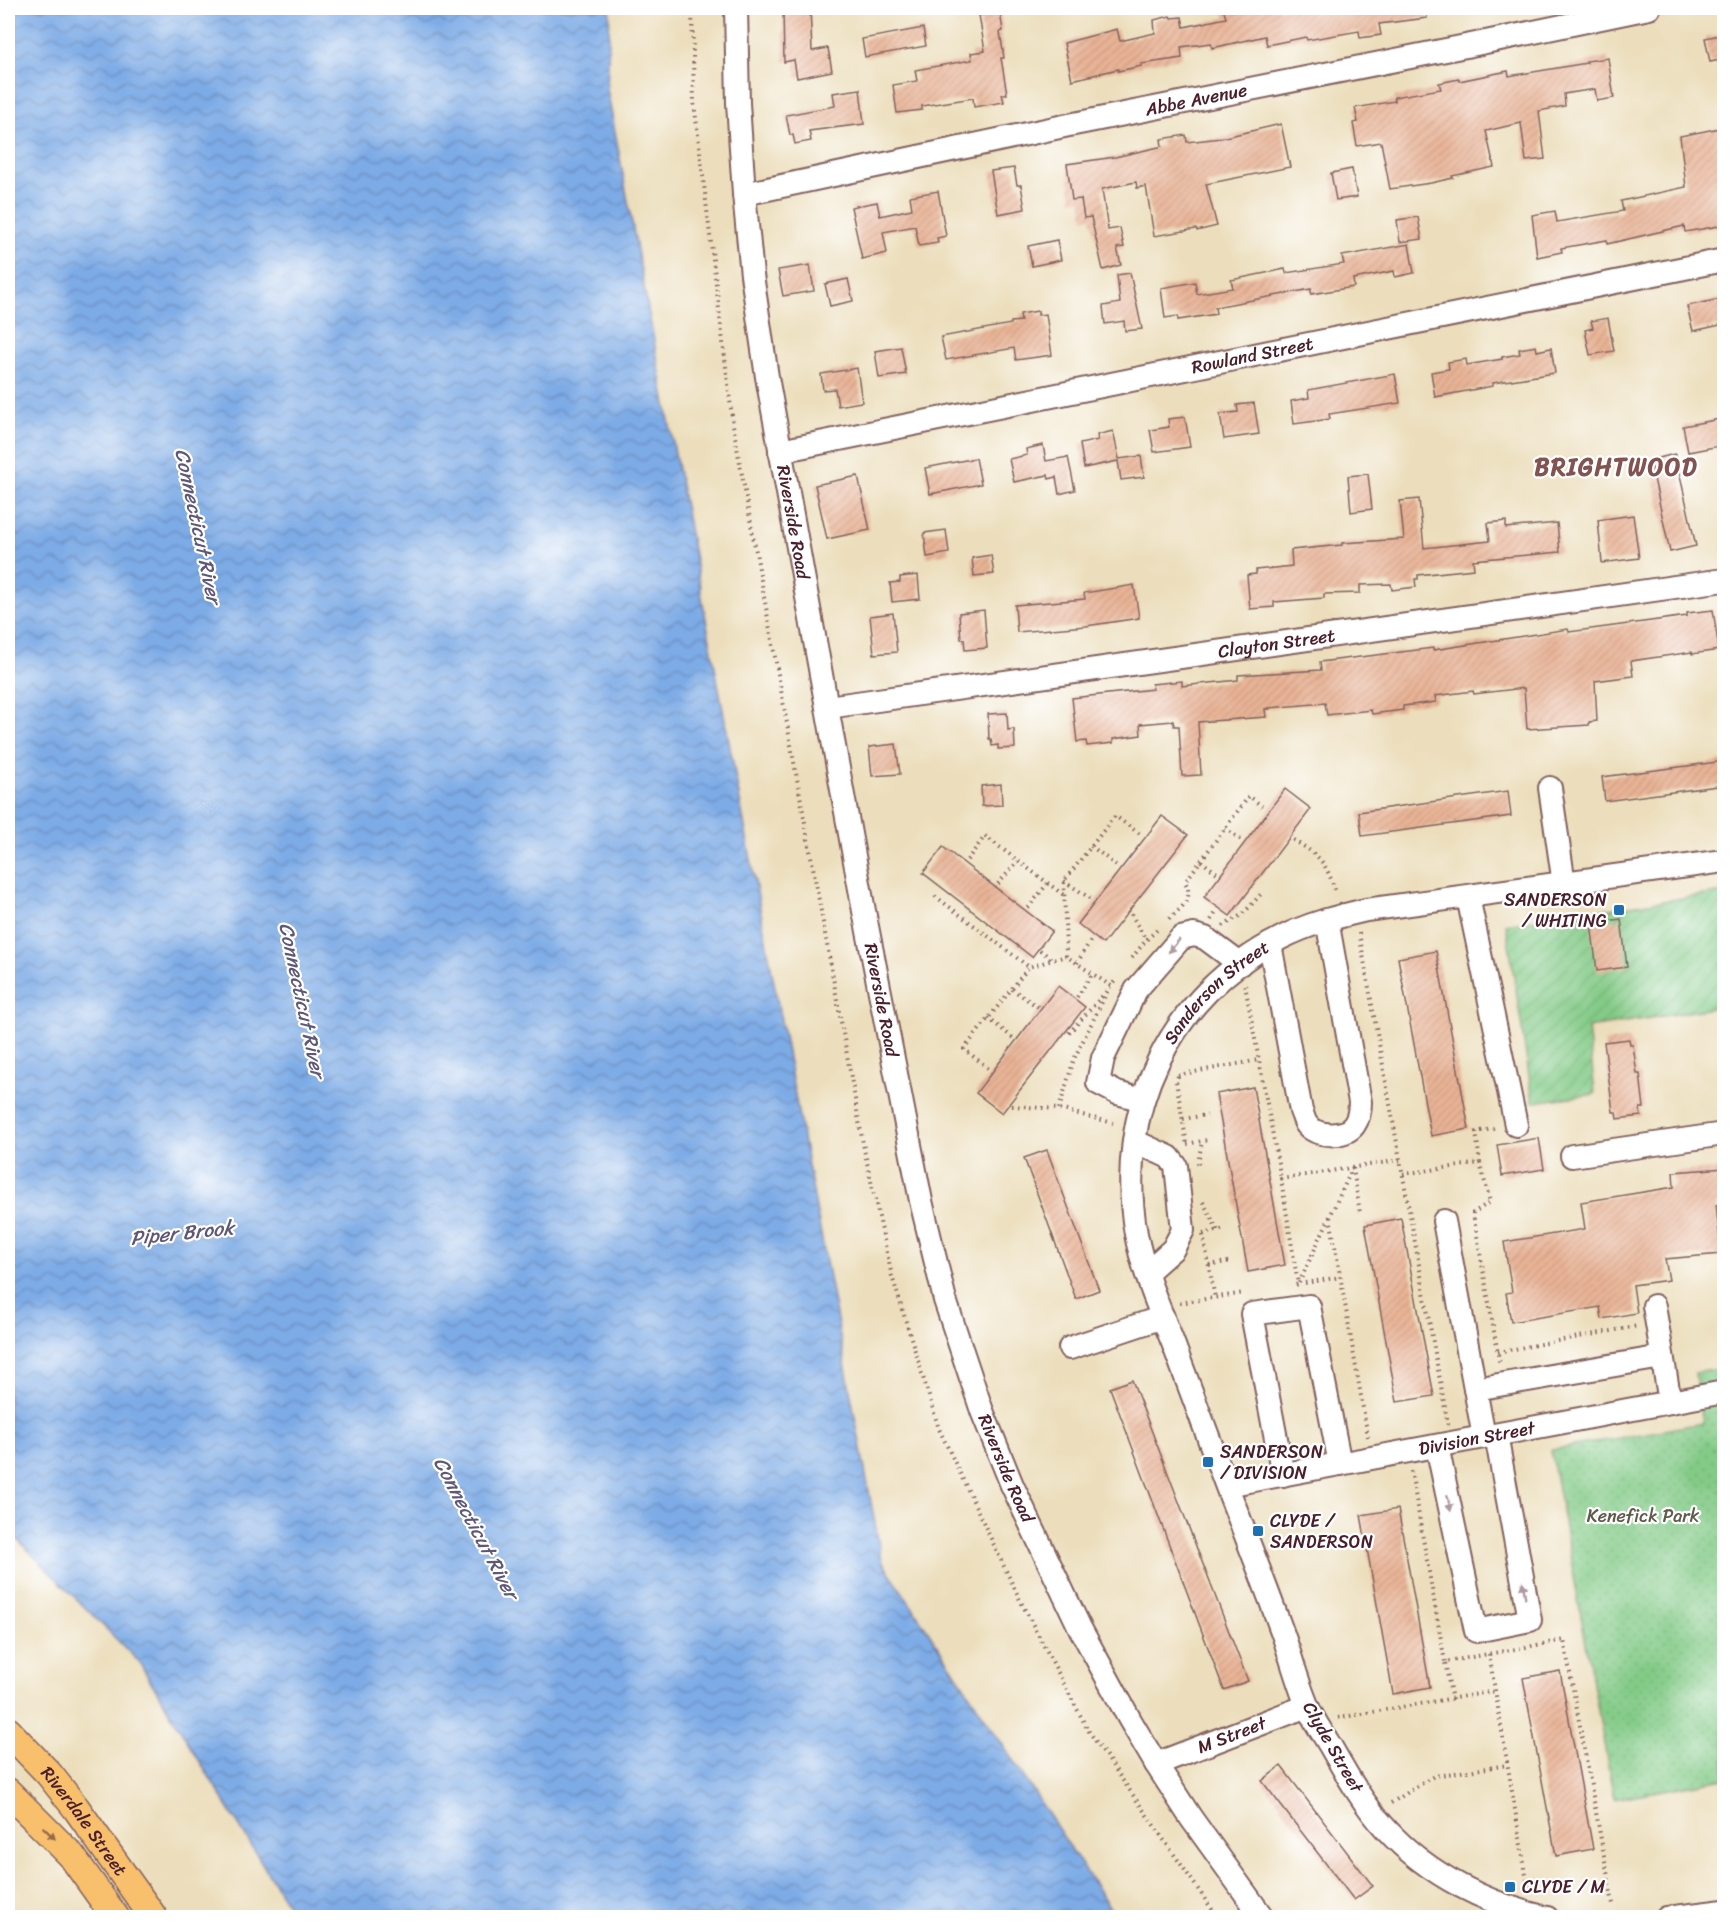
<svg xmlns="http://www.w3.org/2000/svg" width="1732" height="1925" viewBox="0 0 1732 1925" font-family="Sriracha,sans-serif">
  <defs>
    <pattern id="park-dots" width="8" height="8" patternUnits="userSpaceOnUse" patternTransform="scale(1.5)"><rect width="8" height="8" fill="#83cb87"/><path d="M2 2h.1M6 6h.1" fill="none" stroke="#73ae75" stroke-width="1.8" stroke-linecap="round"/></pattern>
    <pattern id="garden-furrows" width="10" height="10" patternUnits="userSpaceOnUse" patternTransform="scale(1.5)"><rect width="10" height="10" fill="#83cb87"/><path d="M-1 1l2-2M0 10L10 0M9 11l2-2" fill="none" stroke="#73ae75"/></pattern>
    <pattern id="water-waves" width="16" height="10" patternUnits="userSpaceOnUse" patternTransform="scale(1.5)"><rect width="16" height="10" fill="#7dabe6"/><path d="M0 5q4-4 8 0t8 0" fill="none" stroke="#688bbb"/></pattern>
    <pattern id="building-hatch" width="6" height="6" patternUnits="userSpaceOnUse" patternTransform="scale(1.5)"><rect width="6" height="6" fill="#e9b496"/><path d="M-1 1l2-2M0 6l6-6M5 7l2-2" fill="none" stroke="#c99a81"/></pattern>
  </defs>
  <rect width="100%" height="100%" fill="#fff"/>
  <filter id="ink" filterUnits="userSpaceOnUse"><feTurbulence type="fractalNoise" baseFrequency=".0167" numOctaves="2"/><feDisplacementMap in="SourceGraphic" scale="12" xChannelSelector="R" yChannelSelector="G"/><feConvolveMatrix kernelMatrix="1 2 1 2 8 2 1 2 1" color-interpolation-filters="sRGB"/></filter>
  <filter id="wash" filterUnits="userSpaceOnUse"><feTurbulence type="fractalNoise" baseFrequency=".008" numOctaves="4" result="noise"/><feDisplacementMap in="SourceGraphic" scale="24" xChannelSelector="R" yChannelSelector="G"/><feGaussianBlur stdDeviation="1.35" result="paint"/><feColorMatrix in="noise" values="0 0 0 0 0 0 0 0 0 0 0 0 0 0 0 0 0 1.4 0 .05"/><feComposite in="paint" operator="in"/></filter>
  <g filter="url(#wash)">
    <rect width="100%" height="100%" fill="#ecdebc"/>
    <!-- park -->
    <polygon fill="url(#park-dots)" stroke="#667559" stroke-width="1.5" points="1724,1368 1724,1779 1614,1799 1551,1450 1703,1423 1695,1373"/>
    <!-- garden -->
    <polygon fill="url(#garden-furrows)" stroke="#667559" stroke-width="1.5" points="1724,892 1724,1006 1588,1028 1595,1094 1533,1102 1506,924"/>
    <!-- water -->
    <polygon fill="url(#water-waves)" stroke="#646588" stroke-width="1.5" points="8,8 610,8 607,89 882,1561 1116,1917 295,1917 139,1662 8,1530"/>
    <g id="blocks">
      <!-- building -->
      <g fill="url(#building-hatch)">
        <polygon points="783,8 810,8 812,51 828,48 832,71 797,78 794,60 784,62"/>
        <polygon points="1223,8 1427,8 1427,18 1379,24 1381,35 1360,38 1359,31 1307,40 1306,37 1267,45 1265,36 1212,48 1211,43 1181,47 1182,58 1141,64 1142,66 1118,71 1118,69 1072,80 1064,43 1117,29 1120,41 1155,33 1154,20 1170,16 1171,18 1182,17 1184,27 1226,18"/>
        <polygon points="1000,12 1003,31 1000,32 1004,58 1001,58 1007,94 1002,94 1004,102 974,107 973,98 922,106 922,110 897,113 893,85 917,81 915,70 972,60 971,53 985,51 979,15"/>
        <polygon points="923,28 926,46 865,57 862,39"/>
        <polygon points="1725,34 1725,59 1710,62 1705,38"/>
        <polygon points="1608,58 1614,98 1597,101 1595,89 1564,94 1565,106 1539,111 1545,159 1526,161 1521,123 1486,131 1494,167 1452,176 1453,178 1431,183 1390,189 1381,142 1357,146 1353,123 1358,122 1355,108 1395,101 1394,97 1441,89 1439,83 1459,79 1459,81 1508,71 1509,76 1587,63 1586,61"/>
        <polygon points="860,89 864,124 809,131 811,141 795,144 793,135 790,135 786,115 835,106 833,93"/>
        <polygon points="1281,124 1290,167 1206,184 1217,226 1197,231 1196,229 1154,236 1146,186 1137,188 1136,182 1102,189 1108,230 1120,228 1124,247 1117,248 1121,265 1103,270 1091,217 1084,218 1081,199 1072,200 1067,164 1115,157 1159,147 1162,146 1161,139 1186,135 1187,142 1221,138"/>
        <polygon points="1725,127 1725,225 1685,232 1684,226 1607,244 1607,240 1561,248 1562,252 1537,257 1532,215 1555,211 1557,222 1623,211 1621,201 1686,187 1680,136"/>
        <polygon points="1014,168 1017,185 1021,185 1025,209 998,214 991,171"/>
        <polygon points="1352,169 1357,197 1336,200 1331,173"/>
        <polygon points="938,191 946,236 937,238 938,243 919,246 915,226 883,232 887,253 862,259 851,207 877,202 880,216 912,209 910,196"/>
        <polygon points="1418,217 1422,239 1400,242 1397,220"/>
        <polygon points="1057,240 1061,260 1032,266 1028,246"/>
        <polygon points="1409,244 1414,273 1395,277 1394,271 1353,279 1354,287 1311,294 1311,289 1215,307 1216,314 1178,320 1178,316 1165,318 1161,288 1195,282 1197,294 1233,288 1231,280 1285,269 1286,273 1344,264 1342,256"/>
        <polygon points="810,265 814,291 783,296 778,270"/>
        <polygon points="1130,273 1142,329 1125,331 1124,321 1105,324 1103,306 1120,303 1117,275"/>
        <polygon points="848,279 853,301 830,306 825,284"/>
        <polygon points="1725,298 1725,324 1693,331 1687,306"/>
        <polygon points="1038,311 1038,315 1046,314 1052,355 1016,360 1014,348 946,360 941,337 1011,324 1011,322 1021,321 1020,314"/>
        <polygon points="1608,318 1614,351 1590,355 1585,330 1593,328 1591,321"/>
        <polygon points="1536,346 1537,351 1551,348 1555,373 1493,383 1493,386 1435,397 1431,372 1449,369 1448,362 1466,359 1467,365 1502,359 1502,357 1520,354 1519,349"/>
        <polygon points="901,347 906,374 879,378 875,351"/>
        <polygon points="857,368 862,402 838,406 835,389 823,390 821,374"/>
        <polygon points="1395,374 1400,403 1329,414 1330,419 1294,424 1291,401 1309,398 1308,390"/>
        <polygon points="1254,403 1259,434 1224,439 1220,414 1238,412 1237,405"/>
        <polygon points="1185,417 1190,447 1154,452 1150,430 1169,427 1168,419"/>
        <polygon points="1725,418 1725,445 1688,452 1683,426"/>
        <polygon points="1113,431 1119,459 1141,456 1144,477 1121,480 1118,461 1084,468 1080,444 1098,440 1097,435"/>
        <polygon points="1043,445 1046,461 1068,457 1075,490 1059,494 1056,477 1049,479 1048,475 1014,482 1009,459 1027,455 1026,449"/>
        <polygon points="1675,454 1696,546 1670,552 1650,460"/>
        <polygon points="976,458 981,484 930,494 925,468"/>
        <polygon points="1368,474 1372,509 1351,512 1348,476"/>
        <polygon points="858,476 870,530 827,539 815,485"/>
        <polygon points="1419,499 1424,548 1490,541 1488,523 1506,521 1506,528 1557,523 1560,552 1473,560 1474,569 1418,575 1418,579 1415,579 1416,587 1392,590 1391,584 1360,585 1360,593 1324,594 1324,598 1274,602 1274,607 1250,609 1247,575 1256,574 1256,570 1292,566 1291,550 1342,545 1342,543 1404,539 1400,501"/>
        <polygon points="1633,515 1639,558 1602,563 1598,520"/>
        <polygon points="946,530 949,553 927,557 924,533"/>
        <polygon points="991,555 994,574 974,576 972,558"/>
        <polygon points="918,575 920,599 892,602 890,583 900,582 900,577"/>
        <polygon points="1134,585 1139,618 1086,626 1017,632 1015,605 1085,599 1084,593"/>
        <polygon points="984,610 987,648 965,650 964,639 961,639 959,613"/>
        <polygon points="1713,610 1719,650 1692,654 1692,652 1631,661 1633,676 1595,681 1597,721 1589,722 1589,725 1527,729 1524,688 1474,694 1473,691 1435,696 1436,702 1403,706 1403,710 1372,714 1371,710 1327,715 1325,703 1268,708 1269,709 1265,709 1266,717 1198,722 1201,775 1182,776 1179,726 1174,726 1173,721 1140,724 1141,735 1113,739 1113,743 1087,746 1086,741 1077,742 1072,698 1153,689 1152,684 1182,681 1182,686 1238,680 1238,675 1321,670 1320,662 1433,648 1433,650 1568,629 1569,632 1621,625 1687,616 1687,613"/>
        <polygon points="893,613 897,652 874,654 870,616"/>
        <polygon points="1007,713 1008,730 1014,729 1015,748 998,749 998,745 992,746 991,739 989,739 988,714"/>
        <polygon points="896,744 900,774 872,776 869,747"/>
        <polygon points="1725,761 1725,785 1605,801 1602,777"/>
        <polygon points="1001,784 1002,805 982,806 981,786"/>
        <polygon points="1285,789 1311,809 1230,916 1204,897"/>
        <polygon points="1508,791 1511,816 1362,836 1359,812"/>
        <polygon points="1162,816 1188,835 1103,944 1078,924"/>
        <polygon points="943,847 1052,931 1032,957 923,873"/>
        <polygon points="1621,919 1627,967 1597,971 1591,923"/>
        <polygon points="1436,951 1469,1129 1431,1136 1398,958"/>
        <polygon points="1058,986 1085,1007 1002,1113 976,1093"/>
        <polygon points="1629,1039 1630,1045 1633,1045 1637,1074 1640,1074 1644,1108 1640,1108 1641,1116 1617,1119 1616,1112 1613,1112 1604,1042"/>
        <polygon points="1253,1087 1285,1265 1248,1272 1216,1094"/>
        <polygon points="1539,1138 1544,1169 1502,1176 1497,1145"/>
        <polygon points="1047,1150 1099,1290 1076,1299 1024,1158"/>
        <polygon points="1725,1168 1725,1204 1716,1205 1721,1254 1665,1259 1669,1280 1633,1285 1637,1313 1602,1319 1600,1307 1511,1322 1506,1293 1512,1292 1504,1242 1585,1229 1581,1202 1674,1187 1673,1172"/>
        <polygon points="1401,1218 1434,1396 1397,1402 1365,1225"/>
        <polygon points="1132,1380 1248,1681 1224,1690 1110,1388"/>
        <polygon points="1398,1509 1430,1687 1393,1694 1361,1515"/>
        <polygon points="1560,1671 1593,1849 1556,1856 1523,1678"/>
        <polygon points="1281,1766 1373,1886 1354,1900 1262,1781"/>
      </g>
    </g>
  </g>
  <g filter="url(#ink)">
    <use href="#blocks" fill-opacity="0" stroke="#83625e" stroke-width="1.5"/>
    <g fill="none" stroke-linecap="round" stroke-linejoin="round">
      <!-- minor casing -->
      <g stroke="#83625e" stroke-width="26">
        <g id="minor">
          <path id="s1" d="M 736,8 L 738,103 L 744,194 L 752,275 L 767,377 L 864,911 L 921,1201 L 945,1300 L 982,1411 L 1012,1485 L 1080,1628 L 1130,1720 L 1156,1764 L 1191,1818 L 1263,1918"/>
          <path id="s2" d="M 744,194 L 1069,125 L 1476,44 L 1649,8"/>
          <path id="s3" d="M 780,451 L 1724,260"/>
          <path id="s4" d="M 828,707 L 1724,580"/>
          <polyline points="1550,788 1564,884"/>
          <polyline points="1468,897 1516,1125"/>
          <path d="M 1270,944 L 1301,1111 C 1303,1115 1304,1121 1307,1125 C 1317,1137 1345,1138 1354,1125 C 1359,1118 1360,1110 1360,1102 L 1327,920"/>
          <polyline points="1143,1100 1117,1093 1098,1083 1103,1058 1136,990 1181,938 1194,935 1205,938 1240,964"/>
          <polyline points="1134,1141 1169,1157 1176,1166 1183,1230 1173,1249 1147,1272"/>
          <polyline points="1572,1156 1724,1134"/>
          <polyline points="1444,1221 1484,1437"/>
          <polyline points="1654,1306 1670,1402"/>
          <polyline points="1070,1348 1163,1317"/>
          <polyline points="1475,1389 1662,1357"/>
          <polyline points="1437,1446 1476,1631 1530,1620 1496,1435"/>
          <polyline points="1283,1475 1252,1314 1309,1306 1340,1464"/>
          <path id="s5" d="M 1227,1485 L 1724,1392"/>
          <path id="s6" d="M 1156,1764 L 1307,1706"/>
          <path id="s7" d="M 1547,1918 C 1487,1904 1428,1875 1386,1829 C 1364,1805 1348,1777 1332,1749 C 1324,1735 1313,1720 1307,1705 C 1296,1679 1290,1652 1280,1626 C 1263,1579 1245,1533 1227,1487 C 1209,1439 1191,1391 1173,1343 C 1159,1308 1143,1271 1136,1234 C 1114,1111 1169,995 1281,938 C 1308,924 1336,917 1366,910 L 1724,861"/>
          <polyline points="1667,1918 1724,1911"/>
        </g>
      </g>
      <!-- major casing -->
      <g stroke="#83625e" stroke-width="30">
        <g id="major">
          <path id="s8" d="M 8,1731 L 49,1774 L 76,1808 L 154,1918"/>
          <polyline points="8,1792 71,1855 116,1918"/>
        </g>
      </g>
      <!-- path -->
      <g stroke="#83625e" stroke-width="4" stroke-dasharray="1.5 4.5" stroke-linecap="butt">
        <polyline points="692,8 694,102 733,425 864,1149 892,1276 939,1429 1019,1598 1088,1730 1218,1918"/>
        <polyline points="1225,828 1241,840"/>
        <path d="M 1293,840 C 1321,856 1326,863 1336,893"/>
        <polyline points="1091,846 1117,866"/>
        <polyline points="967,860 985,836 1065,896"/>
        <polyline points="1201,861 1217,873"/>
        <polyline points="1064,881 1093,900"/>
        <polyline points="998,884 1018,861"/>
        <polyline points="935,896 1029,967 1066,956"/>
        <polyline points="1028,908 1048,883"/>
        <polyline points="1131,914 1146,940"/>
        <path d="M 1169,919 C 1181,908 1195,899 1185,882 L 1249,796 L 1262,806"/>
        <polyline points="1211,920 1217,911"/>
        <polyline points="1223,926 1243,914 1261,894"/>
        <polyline points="1359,933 1448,1425"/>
        <polyline points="1040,950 1053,960"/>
        <polyline points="1132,958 1146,940 1157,930"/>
        <polyline points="1077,963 1092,938"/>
        <polyline points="1245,985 1281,1179"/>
        <polyline points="1111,986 1066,956 1064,881 1115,816 1140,834"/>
        <polyline points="1012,989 1038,1007"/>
        <polyline points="1077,997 1093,973"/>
        <polyline points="988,1018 1013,1038"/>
        <polyline points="1069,1033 1105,993"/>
        <polyline points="988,1068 964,1049 1029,967"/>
        <polyline points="1178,1075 1259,1060"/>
        <polyline points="1178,1076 1176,1081 1187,1145"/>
        <polyline points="1012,1106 1059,1109 1113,1123"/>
        <polyline points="1059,1109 1074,1059 1109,988 1115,981"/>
        <polyline points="1183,1119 1207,1115"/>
        <polyline points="1187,1144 1207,1140"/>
        <polyline points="1480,1163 1490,1202 1473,1213 1500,1365"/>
        <polyline points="1198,1164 1202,1141"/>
        <polyline points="1353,1168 1360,1213"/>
        <polyline points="1403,1174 1480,1163 1476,1132 1497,1128"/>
        <polyline points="1203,1202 1218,1231"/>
        <polyline points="1330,1217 1368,1437"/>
        <polyline points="1203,1234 1225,1229"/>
        <polyline points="1203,1235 1215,1298"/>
        <polyline points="1209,1265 1232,1261"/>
        <polyline points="1299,1283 1353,1167"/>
        <polyline points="1305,1283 1340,1277"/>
        <polyline points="1296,1285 1298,1284 1281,1179 1400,1160"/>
        <polyline points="1180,1303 1244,1293"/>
        <polyline points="1498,1352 1638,1326"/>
        <polyline points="1411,1471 1445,1662"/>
        <polyline points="1489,1654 1529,1893"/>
        <polyline points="1452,1700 1445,1662 1564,1640 1613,1904"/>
        <polyline points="1338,1718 1495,1691"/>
        <polyline points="1391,1803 1434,1776 1508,1765"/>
      </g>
      <!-- minor -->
      <use href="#minor" stroke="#fff" stroke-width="22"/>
      <!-- major -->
      <use href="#major" stroke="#f8bf6c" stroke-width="27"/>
    </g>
    <!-- one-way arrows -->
    <defs><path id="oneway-solid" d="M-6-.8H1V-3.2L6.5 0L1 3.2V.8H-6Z" transform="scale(1.5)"/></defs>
    <g fill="#ae9aa0">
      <use href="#oneway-solid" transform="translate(1174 946) rotate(130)"/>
      <use href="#oneway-solid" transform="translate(1449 1503) rotate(78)"/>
      <use href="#oneway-solid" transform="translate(1524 1590) rotate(-100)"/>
    </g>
    <use fill="#986748" href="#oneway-solid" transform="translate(49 1833) rotate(44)"/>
  </g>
  <!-- markers -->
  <g fill="#1f6fb2" stroke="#fff" stroke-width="2">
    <rect x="1613" y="904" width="12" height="12" rx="3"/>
    <rect x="1202" y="1456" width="12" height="12" rx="3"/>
    <rect x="1252" y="1525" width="12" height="12" rx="3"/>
    <rect x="1504" y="1881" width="12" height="12" rx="3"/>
  </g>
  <g text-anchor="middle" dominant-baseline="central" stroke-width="4.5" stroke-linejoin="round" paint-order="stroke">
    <!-- street labels -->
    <g font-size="18" fill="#4a1f2b" stroke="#fff">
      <text stroke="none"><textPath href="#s2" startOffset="462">Abbe Avenue</textPath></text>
      <text stroke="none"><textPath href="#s3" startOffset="482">Rowland Street</textPath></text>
      <text stroke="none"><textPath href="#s1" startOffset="518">Riverside Road</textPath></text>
      <text stroke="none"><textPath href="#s4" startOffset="453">Clayton Street</textPath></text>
      <text stroke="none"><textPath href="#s7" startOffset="1104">Sanderson Street</textPath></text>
      <text stroke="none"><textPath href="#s1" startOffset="1004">Riverside Road</textPath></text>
      <text stroke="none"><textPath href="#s5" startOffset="254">Division Street</textPath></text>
      <text stroke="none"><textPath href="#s1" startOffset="1490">Riverside Road</textPath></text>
      <text stroke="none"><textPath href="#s6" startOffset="81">M Street</textPath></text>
      <text transform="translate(1333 1747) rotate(60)">Clyde Street</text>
      <text stroke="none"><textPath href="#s8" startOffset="118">Riverdale Street</textPath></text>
    </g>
    <!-- poi labels -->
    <g font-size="18" fill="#4a1f2b" stroke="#fff" text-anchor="start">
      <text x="1607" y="900" text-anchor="end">SANDERSON<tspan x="1607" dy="21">/ WHITING</tspan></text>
      <text x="1220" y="1452">SANDERSON<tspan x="1220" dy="21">/ DIVISION</tspan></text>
      <text x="1270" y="1521">CLYDE /<tspan x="1270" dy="21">SANDERSON</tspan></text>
      <text x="1522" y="1887">CLYDE / M</text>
    </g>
    <!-- park labels -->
    <g font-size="18" fill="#5e5b4b" stroke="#fff">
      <text x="1643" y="1516">Kenefick Park</text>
    </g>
    <!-- water labels -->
    <g font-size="20" font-style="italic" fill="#5e5776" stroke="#fff">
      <text transform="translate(198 526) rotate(78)">Connecticut River</text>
      <text transform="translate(302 1000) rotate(78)">Connecticut River</text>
      <text transform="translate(182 1233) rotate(-6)">Piper Brook</text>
      <text transform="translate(476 1528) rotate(62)">Connecticut River</text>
    </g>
    <!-- district labels -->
    <g font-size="24" font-weight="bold" letter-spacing="1.5" fill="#825350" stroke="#fff">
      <text x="1616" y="467">BRIGHTWOOD</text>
    </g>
  </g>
  <!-- margin -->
  <rect width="1732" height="1925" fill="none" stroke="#fff" stroke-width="30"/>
</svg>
